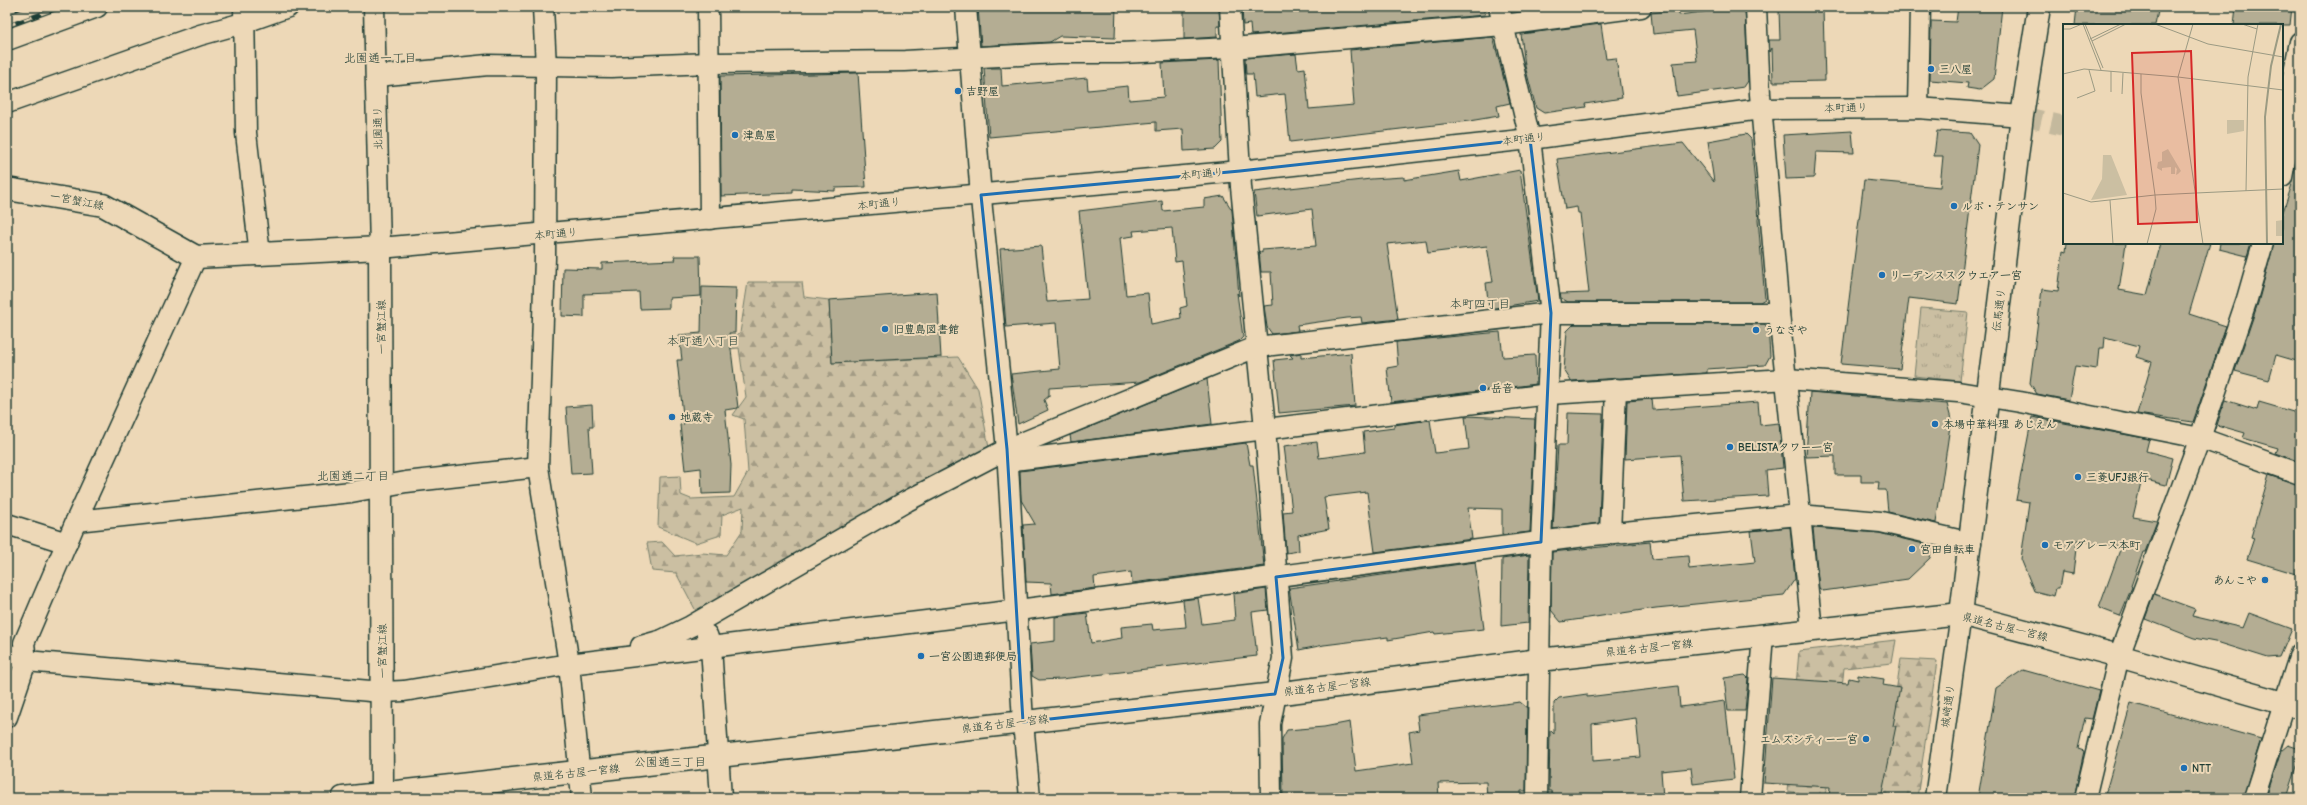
<svg xmlns="http://www.w3.org/2000/svg" width="2307" height="805" viewBox="0 0 2307 805" font-family="'Comic Neue','Klee One',sans-serif">
  <defs>
    <pattern id="grass-tufts" width="24" height="20" patternUnits="userSpaceOnUse"><rect width="24" height="20" fill="#cbbfa2"/><path d="M3 7l-1-3M5 7V3M7 7l1-3M15 17l-1-3M17 17v-4M19 17l1-3" fill="none" stroke="#a49c85"/></pattern>
    <pattern id="forest-firs" width="22" height="20" patternUnits="userSpaceOnUse"><rect width="22" height="20" fill="#cbbfa2"/><path d="M5 1l3.5 6h-7zM16 11l3.5 6h-7z" fill="#a49c85"/></pattern>
  </defs>
  <rect width="100%" height="100%" fill="#edd8b7"/>
  <filter id="ink" filterUnits="userSpaceOnUse"><feTurbulence type="fractalNoise" baseFrequency=".025" numOctaves="2"/><feDisplacementMap in="SourceGraphic" scale="8" xChannelSelector="R" yChannelSelector="G"/><feConvolveMatrix kernelMatrix="1 2 1 2 8 2 1 2 1" color-interpolation-filters="sRGB"/></filter>
  <g filter="url(#ink)">
    <!-- grass -->
    <polygon fill="url(#grass-tufts)" stroke="#757e6b" points="1921,308 1968,312 1960,381 1914,376"/>
    <!-- forest -->
    <g fill="url(#forest-firs)" stroke="#757e6b">
      <polygon points="748,282 802,282 804,297 829,300 832,363 958,357 978,389 989,448 696,611 676,573 652,571 647,543 662,542 675,556 702,553 726,555 742,531 743,507 722,515 721,535 696,543 658,527 660,477 680,476 681,495 691,499 734,497 748,472 744,419 733,415 746,397 739,348 708,351 709,338 734,336 740,333"/>
      <polygon points="1896,640 1892,663 1844,668 1834,765 1824,797 1787,791 1799,651"/>
      <polygon points="1901,659 1937,661 1917,798 1880,798"/>
    </g>
    <!-- building -->
    <g fill="#b4ad93" stroke="#1f3d34" fill-rule="evenodd">
      <polygon points="978,7 1116,7 1115,38 1060,36 1050,42 981,46"/>
      <polygon points="1184,7 1219,7 1220,26 1217,26 1217,37 1184,39"/>
      <polygon points="1242,7 1483,7 1485,15 1251,35 1250,24 1243,25"/>
      <polygon points="1523,7 1552,7 1523,11"/>
      <polygon points="1724,7 1745,7 1748,81 1744,87 1677,96 1673,63 1697,61 1693,30 1653,34 1651,13 1678,10 1679,15 1725,9"/>
      <polygon points="1958,7 2002,7 1994,79 1980,90 1967,88 1968,83 1930,80 1931,21 1956,22"/>
      <polygon points="2077,7 2159,7 2155,25 2075,25"/>
      <polygon points="2236,7 2292,7 2290,25 2234,25"/>
      <polygon points="1823,9 1825,81 1773,82 1772,48 1770,52 1769,40 1780,40 1779,10"/>
      <polygon points="1601,24 1606,59 1616,58 1622,98 1585,104 1586,107 1544,113 1536,108 1525,66 1521,34"/>
      <polygon points="1493,37 1510,103 1497,106 1499,116 1469,121 1290,142 1285,94 1255,97 1253,74 1246,74 1245,58 1296,54 1298,69 1305,68 1309,109 1354,105 1350,50"/>
      <polygon points="1219,60 1222,142 1215,149 1184,151 1183,129 1156,131 1156,122 989,137 984,68 1001,68 1002,86 1087,78 1088,90 1128,86 1129,100 1164,97 1162,63"/>
      <polygon points="858,73 866,187 835,188 835,191 793,189 793,193 721,196 720,76"/>
      <polygon points="1852,131 1854,153 1816,152 1814,178 1786,179 1783,135"/>
      <polygon points="1937,131 1970,133 1978,145 1958,304 1909,298 1900,369 1841,364 1864,180 1940,187 1943,156 1934,156"/>
      <polygon points="1746,134 1751,139 1765,299 1760,302 1568,302 1561,298 1560,294 1589,293 1580,213 1578,213 1577,207 1565,209 1557,159 1683,143 1714,182 1708,141"/>
      <polygon points="2297,169 2300,170 2300,362 2276,355 2269,380 2235,371 2258,303 2274,243 2282,243 2282,215"/>
      <polygon points="1520,170 1538,301 1489,309 1486,283 1493,282 1487,246 1428,253 1426,240 1387,244 1398,319 1362,323 1361,317 1347,318 1297,325 1298,331 1272,334 1267,327 1264,306 1273,305 1271,272 1261,272 1259,251 1262,253 1262,250 1316,246 1312,209 1257,216 1254,192 1371,179 1404,177 1404,180 1459,171 1461,181"/>
      <path d="M 1223,196 L 1232,210 L 1239,296 L 1237,293 L 1243,337 L 1239,341 L 1140,382 L 1049,388 L 1049,396 L 1044,400 L 1048,410 L 1018,424 L 1011,374 L 1060,369 L 1056,323 L 1006,327 L 1000,249 L 1041,246 L 1047,302 L 1088,299 L 1079,211 L 1162,201 L 1163,211 L 1204,207 L 1204,199 ZM 1172,228 L 1175,262 L 1182,261 L 1187,306 L 1180,308 L 1181,318 L 1151,324 L 1148,293 L 1126,295 L 1120,238 L 1134,236 L 1133,231 Z"/>
      <polygon points="2067,243 2126,243 2119,290 2147,295 2161,243 2210,243 2189,314 2226,326 2193,422 2137,414 2152,362 2136,357 2139,346 2105,337 2104,348 2099,348 2097,369 2075,366 2069,400 2037,394 2030,383 2042,289 2058,291 2063,251 2066,252"/>
      <polygon points="2220,243 2251,243 2247,256 2219,249"/>
      <polygon points="674,256 700,256 701,296 669,298 669,308 640,309 639,292 584,294 584,317 562,316 563,268 602,269 602,263 675,260"/>
      <polygon points="702,287 736,288 735,333 729,333 738,408 725,410 731,465 730,493 702,494 701,468 685,470 680,425 684,424 677,360 682,360 679,335 701,333"/>
      <polygon points="937,292 941,357 832,363 829,300"/>
      <polygon points="1574,324 1764,324 1768,327 1770,356 1765,365 1707,369 1707,373 1571,381 1564,370 1567,331"/>
      <polygon points="1500,332 1503,357 1535,355 1536,384 1391,402 1387,368 1398,366 1396,342"/>
      <polygon points="1301,353 1301,358 1351,353 1355,406 1279,413 1274,360 1293,358 1290,355"/>
      <polygon points="1207,379 1212,424 1071,442 1070,435"/>
      <polygon points="1810,392 1947,404 1951,419 1936,523 1888,512 1886,490 1878,490 1879,482 1861,482 1861,475 1835,475 1835,456 1806,457"/>
      <polygon points="1652,399 1653,410 1758,402 1760,425 1779,423 1783,468 1766,470 1768,496 1684,501 1680,455 1625,459 1627,401"/>
      <polygon points="2225,400 2257,410 2259,402 2300,414 2300,462 2276,453 2278,448 2243,438 2245,433 2217,425"/>
      <polygon points="592,405 593,427 589,427 592,473 571,474 566,407"/>
      <polygon points="1568,413 1603,414 1599,523 1553,529 1558,445 1567,445"/>
      <polygon points="1465,416 1535,419 1530,532 1502,535 1502,509 1468,508 1472,539 1375,552 1367,492 1324,497 1329,529 1298,535 1299,551 1286,553 1283,512 1292,511 1284,446 1317,442 1319,458 1365,452 1363,432 1394,428 1394,425 1430,420 1435,453 1469,449"/>
      <polygon points="2032,417 2149,439 2146,451 2173,458 2166,485 2142,479 2133,517 2157,521 2145,552 2143,552 2131,586 2132,587 2120,616 2099,608 2121,547 2077,540 2073,574 2062,572 2059,588 2056,588 2054,596 2034,591 2021,559 2029,502 2016,500"/>
      <polygon points="1246,443 1250,465 1253,465 1264,566 1132,583 1131,572 1094,577 1095,588 1052,594 1051,583 1026,582 1023,525 1035,524 1021,500 1020,471"/>
      <polygon points="2269,475 2300,485 2300,575 2247,559 2254,538 2251,537"/>
      <polygon points="1790,527 1795,579 1784,595 1656,608 1561,622 1551,610 1552,552 1650,542 1652,559 1688,556 1689,569 1755,562 1751,531"/>
      <polygon points="1813,528 1879,533 1932,546 1930,558 1908,579 1823,591 1819,588"/>
      <polygon points="1529,555 1528,623 1501,626 1502,559"/>
      <polygon points="1475,562 1484,629 1435,634 1434,632 1388,640 1388,637 1324,645 1299,650 1289,588"/>
      <polygon points="1266,589 1268,610 1252,612 1257,656 1061,679 1039,680 1032,676 1030,644 1055,641 1055,617 1087,613 1091,643 1122,638 1121,627 1152,624 1153,630 1186,627 1183,600 1198,598 1202,624 1235,620 1233,594"/>
      <polygon points="2154,594 2195,609 2192,616 2243,628 2249,613 2292,629 2280,657 2268,658 2220,643 2194,638 2145,619"/>
      <polygon points="2023,670 2099,691 2092,719 2085,718 2078,749 2084,751 2074,798 1978,798 1996,688"/>
      <polygon points="1745,675 1748,678 1745,711 1728,711 1724,678"/>
      <polygon points="1858,675 1884,679 1883,685 1900,688 1893,726 1896,726 1881,798 1829,798 1830,787 1764,783 1772,678 1848,683 1849,678 1858,680"/>
      <path d="M 1678,686 L 1680,707 L 1725,701 L 1734,779 L 1693,784 L 1691,768 L 1661,771 L 1663,798 L 1607,798 L 1607,796 L 1552,798 L 1552,791 L 1549,791 L 1550,730 L 1554,734 L 1554,703 L 1559,698 L 1587,694 L 1587,697 ZM 1636,718 L 1640,757 L 1593,761 L 1592,724 Z"/>
      <polygon points="1520,702 1527,708 1526,791 1521,791 1521,798 1487,798 1486,782 1438,783 1439,798 1283,798 1282,739 1287,730 1324,727 1350,722 1356,771 1413,763 1409,732 1419,730 1417,715"/>
      <polygon points="2131,703 2261,739 2243,798 2115,798 2105,795"/>
      <polygon points="2288,745 2300,749 2300,757 2287,798 2266,798 2281,751"/>
    </g>
    <g fill="none" stroke-linecap="round" stroke-linejoin="round">
      <!-- minor-tunnel -->
      <g stroke="#c4b99d" stroke-width="20" stroke-dasharray="20 10" stroke-linecap="butt">
        <polyline points="2022,116 2064,126"/>
        <polyline points="2282,172 2300,176"/>
      </g>
      <!-- minor casing -->
      <g stroke="#1f3d34" stroke-width="23">
        <g id="minor">
          <polyline points="244,7 246,133 260,255"/>
          <polyline points="374,7 380,248 1240,171 1530,139 1761,109 1918,108 2022,116"/>
          <polyline points="543,7 546,67 545,258 538,467 569,664 582,798"/>
          <polyline points="708,7 710,219"/>
          <polyline points="966,7 982,209 1007,449 1023,722 1030,798"/>
          <polyline points="1230,7 1241,187 1265,428 1283,658 1270,724 1271,798"/>
          <polyline points="1499,7 1530,139 1551,313 1541,542 1537,798"/>
          <polyline points="1756,7 1760,94 1779,313 1812,630"/>
          <polyline points="7,40 97,7"/>
          <polyline points="377,76 488,65 611,67 710,63 905,61 1058,53 1120,53 1232,48 1503,25 1641,7"/>
          <polyline points="7,103 200,35 243,23 288,7"/>
          <polyline points="1918,108 1920,7"/>
          <polyline points="2282,177 2291,130 2291,86 2300,42"/>
          <polyline points="1007,461 1549,394 1787,379 1958,392 2020,402 2200,438 2300,474"/>
          <polyline points="76,521 351,492 406,482 538,467"/>
          <polyline points="7,524 67,543"/>
          <polyline points="1610,533 1616,389"/>
          <polyline points="707,635 711,647 721,798"/>
          <polyline points="641,646 662,640 691,626 907,501 1007,449 1256,347 1551,313 1779,313"/>
          <polyline points="7,656 10,655 26,661 382,692 404,691 569,664 1018,610 1593,535 1799,515 1881,522 1971,543"/>
          <polyline points="7,717 26,661 24,643 76,521 196,257"/>
          <polyline points="1750,798 1763,635"/>
          <polyline points="1935,798 1961,614"/>
          <polyline points="2085,798 2119,656 2200,438 2247,299 2263,243"/>
          <polyline points="2254,798 2300,654"/>
        </g>
      </g>
      <!-- major casing -->
      <g stroke="#1f3d34" stroke-width="25">
        <g id="major">
          <polyline points="7,189 103,205 196,257 380,248 382,793"/>
          <polyline points="1961,614 2022,116 2039,7"/>
          <polyline points="343,798 1275,694 1539,660 1961,614 2119,656 2300,708"/>
        </g>
      </g>
      <!-- minor -->
      <use href="#minor" stroke="#edd8b7" stroke-width="20"/>
      <!-- major -->
      <use href="#major" stroke="#edd8b7" stroke-width="22"/>
      <!-- rail casing -->
      <g stroke="#1f3d34" stroke-width="4.5">
        <g id="rail">
          <polyline points="7,13 23,7"/>
          <polyline points="7,26 60,7"/>
        </g>
      </g>
      <!-- rail -->
      <use href="#rail" stroke="#edd8b7" stroke-width="3" stroke-dasharray="9" stroke-linecap="butt"/>
    </g>
  </g>
  <!-- marked area -->
  <path fill="none" stroke="#1f6fb2" stroke-width="3" stroke-linejoin="round" d="M 1530,139 L 1551,313 L 1541,542 L 1276,577 L 1283,658 L 1275,694 L 1023,722 L 1007,449 L 981,195 L 1240,171 Z"/>
  <!-- markers -->
  <g fill="#1f6fb2" stroke="#edd8b7" stroke-width="1.5">
    <circle cx="1931" cy="69" r="4"/>
    <circle cx="958" cy="91" r="4"/>
    <circle cx="735" cy="135" r="4"/>
    <circle cx="1954" cy="206" r="4"/>
    <circle cx="1882" cy="275" r="4"/>
    <circle cx="885" cy="329" r="4"/>
    <circle cx="1756" cy="330" r="4"/>
    <circle cx="1483" cy="388" r="4"/>
    <circle cx="672" cy="417" r="4"/>
    <circle cx="1935" cy="424" r="4"/>
    <circle cx="1730" cy="447" r="4"/>
    <circle cx="2078" cy="477" r="4"/>
    <circle cx="2045" cy="545" r="4"/>
    <circle cx="1912" cy="549" r="4"/>
    <circle cx="2265" cy="580" r="4"/>
    <circle cx="921" cy="656" r="4"/>
    <circle cx="1866" cy="739" r="4"/>
    <circle cx="2184" cy="768" r="4"/>
  </g>
  <g text-anchor="middle" dominant-baseline="central" stroke-width="4" stroke-linejoin="round" paint-order="stroke">
    <!-- poi labels -->
    <g font-size="11" font-weight="bold" fill="#1f3d34" stroke="#edd8b7" text-anchor="start">
      <text x="1939" y="69">三八屋</text>
      <text x="966" y="91">吉野屋</text>
      <text x="743" y="135">津島屋</text>
      <text x="1962" y="206">ルボ・テンサン</text>
      <text x="1890" y="275">リーデンススクウエア一宮</text>
      <text x="893" y="329">旧豊島図書館</text>
      <text x="1764" y="330">うなぎや</text>
      <text x="1491" y="388">岳音</text>
      <text x="680" y="417">地蔵寺</text>
      <text x="1943" y="424">本場中華料理 あじえん</text>
      <text x="1738" y="447">BELISTAタワー一宮</text>
      <text x="2086" y="477">三菱UFJ銀行</text>
      <text x="2053" y="545">モアグレース本町</text>
      <text x="1920" y="549">宮田自転車</text>
      <text x="2257" y="580" text-anchor="end">あんこや</text>
      <text x="929" y="656">一宮公園通郵便局</text>
      <text x="1858" y="739" text-anchor="end">エムズシティー一宮</text>
      <text x="2192" y="768">NTT</text>
    </g>
    <!-- street labels -->
    <g font-size="11" fill="#1f3d34" stroke="#edd8b7">
      <text transform="translate(1846 108) rotate(-1)">本町通り</text>
      <text transform="translate(378 128) rotate(-91)">北園通り</text>
      <text transform="translate(1524 139) rotate(-7)">本町通り</text>
      <text transform="translate(1202 174) rotate(-5)">本町通り</text>
      <text transform="translate(77 201) rotate(11)">一宮蟹江線</text>
      <text transform="translate(879 204) rotate(-6)">本町通り</text>
      <text transform="translate(556 234) rotate(-5)">本町通り</text>
      <text transform="translate(1999 310) rotate(-83)">伝馬通り</text>
      <text transform="translate(381 327) rotate(-90)">一宮蟹江線</text>
      <text transform="translate(2005 627) rotate(14)">県道名古屋一宮線</text>
      <text transform="translate(1649 648) rotate(-6)">県道名古屋一宮線</text>
      <text transform="translate(382 651) rotate(-90)">一宮蟹江線</text>
      <text transform="translate(1327 687) rotate(-7)">県道名古屋一宮線</text>
      <text transform="translate(1948 706) rotate(-82)">城崎通り</text>
      <text transform="translate(1005 724) rotate(-7)">県道名古屋一宮線</text>
      <text transform="translate(576 773) rotate(-6)">県道名古屋一宮線</text>
    </g>
    <!-- neighbourhood labels -->
    <g font-size="12" fill="#1f3d34" stroke="#edd8b7">
      <text x="380" y="58">北園通一丁目</text>
      <text x="1480" y="304">本町四丁目</text>
      <text x="703" y="341">本町通八丁目</text>
      <text x="353" y="476">北園通二丁目</text>
      <text x="670" y="762">公園通三丁目</text>
    </g>
  </g>
  <!-- overview -->
  <g transform="translate(2063 24)">
    <rect width="220" height="220" fill="#edd8b7"/>
    <path d="M 40,131 L 48,131 L 64,171 L 28,176 L 39,155 Z" fill="#cbbfa2"/>
    <path d="M 105,125 L 118,147 L 115,150 L 113,151 L 114,145 L 112,143 L 112,150 L 108,150 L 108,143 L 99,144 L 99,147 L 94,144 L 95,138 L 99,137 L 99,128 Z" fill="#cbbfa2"/>
    <path d="M 164,96 L 181,96 L 181,107 L 164,110 ZM 220,196 L 220,212 L 213,212 L 213,197 Z" fill="#cbbfa2"/>
    <path fill="none" stroke="#9b9b83" stroke-width="2" d="M 204,220 L 202,93 L 208,42 L 218,0"/>
    <path fill="none" stroke="#9b9a83" stroke-width="1" d="M 20,0 L 38,46M 22,0 L 40,44M 92,0 L 145,20 L 220,33M 130,0 L 115,53 L 140,220M 179,0 L 194,5M 0,5 L 7,5 L 19,0M 27,15 L 58,0M 29,17 L 63,0M 21,45 L 115,53M 48,47 L 48,68M 0,50 L 21,45M 115,53 L 220,66M 59,70 L 60,49M 14,74 L 32,67 L 26,46M 183,167 L 185,53 L 195,0M 0,169 L 28,178 L 92,171 L 78,69 L 78,50M 133,169 L 220,165M 47,176 L 50,220M 84,220 L 93,185 L 92,171 L 133,169"/>
    <path fill="#d62828" fill-opacity="0.15" stroke="#d62828" stroke-width="2" d="M 128,27 L 134,198 L 75,200 L 69,29 Z"/>
    <rect width="220" height="220" fill="none" stroke="#1f3d34" stroke-width="2"/>
  </g>
  <!-- margin -->
  <rect width="2307" height="805" fill="none" stroke="#edd8b7" stroke-width="24"/>
  <rect x="12" y="12" width="2283" height="781" fill="none" stroke="#1f3d34" stroke-width="1.5" filter="url(#ink)"/>
</svg>
